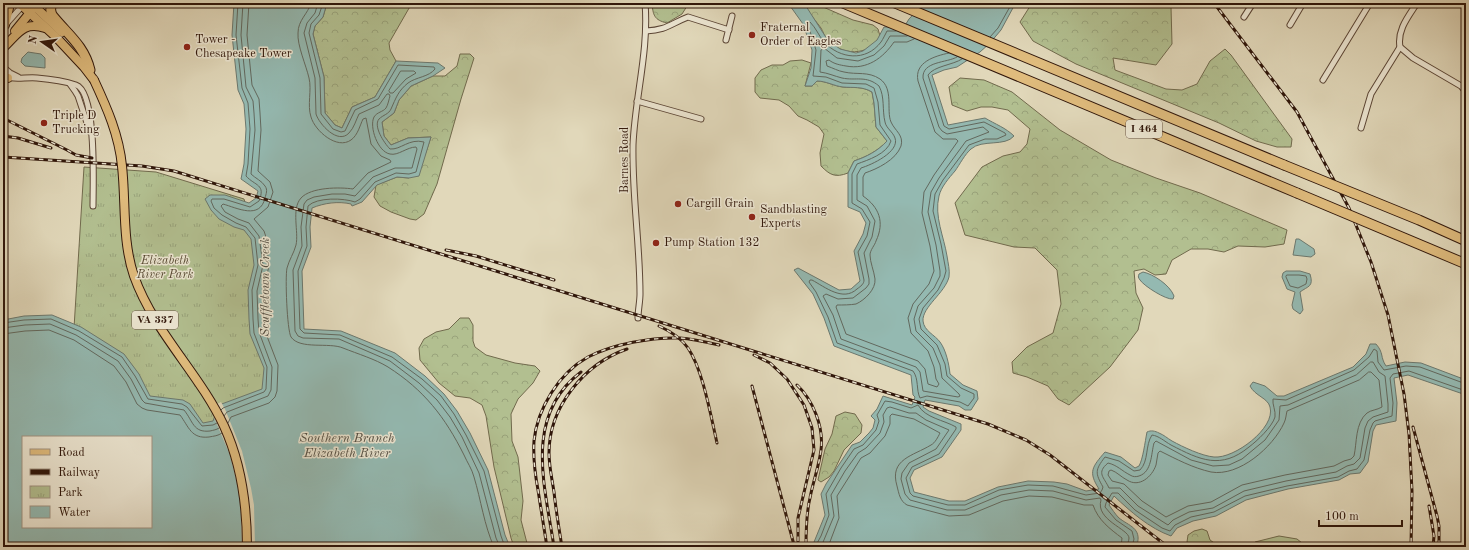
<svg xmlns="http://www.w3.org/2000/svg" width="1469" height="550" viewBox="0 0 1469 550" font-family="'Old Standard TT',serif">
  <defs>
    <pattern id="forest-crowns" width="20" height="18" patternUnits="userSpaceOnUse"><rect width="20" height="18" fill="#b2bf90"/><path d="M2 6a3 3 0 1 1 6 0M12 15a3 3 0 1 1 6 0" fill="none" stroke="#99a37b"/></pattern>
    <pattern id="park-tufts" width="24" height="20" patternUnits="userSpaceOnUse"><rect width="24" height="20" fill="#b2bf90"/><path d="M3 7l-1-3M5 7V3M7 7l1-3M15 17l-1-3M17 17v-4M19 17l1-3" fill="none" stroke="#99a37b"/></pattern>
  </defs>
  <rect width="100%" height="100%" fill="#e1d8ba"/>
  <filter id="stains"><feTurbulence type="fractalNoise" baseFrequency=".005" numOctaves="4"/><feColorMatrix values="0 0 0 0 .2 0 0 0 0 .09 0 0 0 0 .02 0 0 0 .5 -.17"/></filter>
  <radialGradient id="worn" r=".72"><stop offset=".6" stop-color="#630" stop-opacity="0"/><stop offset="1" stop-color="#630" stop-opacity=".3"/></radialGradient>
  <!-- forest -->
  <g fill="url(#forest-crowns)" stroke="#716a4d">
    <polygon points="327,3 412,3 389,43 390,50 396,61 375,97 352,107 342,128 335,125 325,113 324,77 313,34 315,26 323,17"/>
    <path d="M 652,3 L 689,3 L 682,14 L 667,23 C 654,20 653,15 652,3 Z"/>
    <path d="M 809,3 L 814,3 L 853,20 L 873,25 L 878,29 L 880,36 C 869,57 841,56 827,39 C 824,36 823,31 821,28 C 816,21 810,15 806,7 Z"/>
    <polygon points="1032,3 1166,3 1171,7 1172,44 1156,65 1113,58 1115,70 1166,89 1182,90 1197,84 1210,61 1225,49 1231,55 1292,139 1291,147 1277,147 1256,141 1219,123 1076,64 1033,41 1020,22"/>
    <polygon points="460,54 470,54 474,58 461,99 437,184 424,214 416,220 410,219 391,212 380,206 374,197 376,185 397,177 409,178 425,155 431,137 408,138 391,145 384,136 382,122 394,113 399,100 411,86 433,76 445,76 457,66"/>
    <path d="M 802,60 L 811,63 L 805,86 L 812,86 L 817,81 C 826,81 834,86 843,87 C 853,88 862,86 872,92 L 874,103 L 876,127 L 887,141 C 878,151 866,157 854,161 L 848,173 C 835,178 830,175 821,166 L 820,153 L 824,134 L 819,127 L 807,120 L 798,116 L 789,106 L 779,100 L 760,98 L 755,92 L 755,78 L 761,70 L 772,65 L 783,65 L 790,61 Z"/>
    <polygon points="960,78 984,80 1012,92 1060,130 1111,160 1156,178 1200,193 1287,230 1284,244 1265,247 1238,246 1224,252 1208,249 1191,249 1172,260 1166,274 1155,275 1144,269 1134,271 1136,293 1143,308 1138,330 1110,367 1069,405 1058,399 1048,386 1027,377 1013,373 1012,362 1027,347 1053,333 1061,304 1057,270 1035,248 1014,247 965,235 955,203 982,167 1003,156 1020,152 1027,144 1030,129 1008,110 992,107 981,107 967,111 952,105 949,87"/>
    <polygon points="460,318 469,318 473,325 473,341 475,347 486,355 515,363 535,366 540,371 533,383 518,399 511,414 512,441 518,457 523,501 521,520 528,547 514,547 511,538 494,467 486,416 482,405 470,398 455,396 439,383 420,360 419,348 424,339 436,332 449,329"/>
    <polygon points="845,412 855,414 862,425 861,433 844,450 834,471 829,477 821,482 818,480 825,449 832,434 836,416"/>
    <polygon points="1202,529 1207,531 1210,540 1220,547 1194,547 1187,542 1188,535 1194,531"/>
    <polygon points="1279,536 1297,539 1307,547 1253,547 1255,542"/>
  </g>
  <!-- park -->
  <polygon fill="url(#park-tufts)" stroke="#716a4d" points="84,167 156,172 244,199 255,234 266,367 263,392 212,424 203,424 149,398 74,328"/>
  <!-- water -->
  <g fill="#94b9b1" stroke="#6c786e" fill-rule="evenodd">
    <path d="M 234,3 L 327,3 L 323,17 L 315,26 L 313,34 L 324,77 L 325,113 L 335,125 L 342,128 L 352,107 L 375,97 L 396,61 L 438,63 L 445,68 L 433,76 L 411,86 L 399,100 L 394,113 L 382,122 L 384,136 L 391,145 L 408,138 L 431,137 L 419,176 L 409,178 L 397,177 L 377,185 L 362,202 L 352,206 L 351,204 C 338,201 324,203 312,208 L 310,227 L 311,247 L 302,271 L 304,329 L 341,331 L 395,353 L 425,376 L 444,394 L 457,411 L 470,433 L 488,470 L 505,535 L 510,547 L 3,547 L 3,320 L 24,316 L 52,315 L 81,327 L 124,354 L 139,374 L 150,396 L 183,400 L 190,404 L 203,423 L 213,421 L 219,405 L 262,389 L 264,368 L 250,334 L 249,319 L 248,290 L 254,265 L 251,239 L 244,230 L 234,227 L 219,219 L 211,210 L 205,199 L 210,195 L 225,195 L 249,203 L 256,198 L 258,191 L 241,179 L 244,164 L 246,129 L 244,104 L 238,90 L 232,35 ZM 23,437 L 151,437 L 151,527 L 23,527 Z"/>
    <path d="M 788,3 L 804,3 L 827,39 L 840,49 L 856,53 L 863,51 L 877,40 L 884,27 L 904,27 L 909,19 L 924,3 L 1036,3 L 1014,6 L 1001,30 L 990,43 L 980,52 L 957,67 L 944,70 L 932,75 L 948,125 L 985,118 C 995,124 1006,128 1014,136 C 1005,147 982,139 971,149 C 965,154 960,164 955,171 C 949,178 941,187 939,196 C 934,216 944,237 947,256 C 948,263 950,270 949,277 C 945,293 922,307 923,321 C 924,331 935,335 940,342 C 946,350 949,364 950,374 L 963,385 L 977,391 L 978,399 L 971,410 L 965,410 L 959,406 L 925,400 L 923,407 L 929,411 L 961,424 L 961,430 L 942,457 L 914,470 L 910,478 L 914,492 L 949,501 L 965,501 L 998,487 L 1028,481 L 1054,482 L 1067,484 L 1086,491 L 1099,489 C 1088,472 1092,467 1105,452 L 1121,457 L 1135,468 L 1139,466 C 1143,459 1145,442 1147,432 C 1151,430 1155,431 1159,433 C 1164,435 1167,438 1172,441 C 1183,447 1202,456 1214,457 C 1234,459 1276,428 1270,407 C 1268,398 1255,396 1250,386 L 1253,382 L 1265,386 L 1277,396 L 1284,396 L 1353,367 L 1366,354 L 1370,344 L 1376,344 C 1384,353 1380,357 1386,366 L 1405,362 L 1421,363 L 1466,380 L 1466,395 L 1408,375 L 1394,378 L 1397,403 L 1396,421 L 1376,425 L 1373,431 L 1368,462 L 1360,473 L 1350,474 L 1339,480 L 1288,489 L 1246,500 L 1216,516 L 1193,521 L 1177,528 L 1171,536 C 1149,528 1131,512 1114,496 L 1109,505 C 1112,509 1115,514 1119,518 C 1129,526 1142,528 1137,545 L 1133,547 L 812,547 L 825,515 L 821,494 L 826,484 L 852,445 L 860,442 L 869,433 L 873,428 L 875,420 L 871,416 L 877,409 L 883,396 L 912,405 L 915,397 L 913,395 L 911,375 L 834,346 L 824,318 L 813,294 L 794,270 L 798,268 L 839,290 L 851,289 L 860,281 L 854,251 L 863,234 L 866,223 L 860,212 L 848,207 L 848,173 L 854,161 C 866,157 878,151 887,141 L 876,127 L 874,103 L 872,92 C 862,86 853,88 843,87 C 834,86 826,81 817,81 L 812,86 L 805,86 L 811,68 L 812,50 L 803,24 Z"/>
    <polygon points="28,52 41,54 45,58 45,68 25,66 21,62 22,58"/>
    <polygon points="1296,239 1299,239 1314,249 1315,254 1311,257 1293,255"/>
    <path d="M 1286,271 L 1300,271 L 1310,274 C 1314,287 1308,286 1300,292 L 1303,310 L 1300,314 L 1293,309 L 1292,305 L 1295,292 L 1287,289 L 1282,277 L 1283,273 Z"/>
    <path d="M 1143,272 C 1153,274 1170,285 1174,296 L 1173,299 C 1166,300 1144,286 1140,280 C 1138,277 1138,277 1139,274 Z"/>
  </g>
  <!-- pier -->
  <polygon fill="#e1d8ba" points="221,402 225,409 242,451 251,488 254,505 255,547 242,547 241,506 239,491 230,455 213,415 217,404"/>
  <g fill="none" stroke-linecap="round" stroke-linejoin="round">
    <!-- shore -->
    <g stroke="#62685e" stroke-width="1">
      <path d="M 311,3 C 308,14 298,20 298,33 C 297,45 306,65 309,78 C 312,90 307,105 311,117 C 315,131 337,150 351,140 C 358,135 360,125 363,119 L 366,118 L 371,144 L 381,156 L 390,160 L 391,162 L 368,173 L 353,189 C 340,187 311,187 301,198 C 291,209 299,232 296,245 C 294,253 289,260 287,268 C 285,277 287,330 291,337 C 300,350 329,342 343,348 C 358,354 375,359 388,367 C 424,390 445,417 464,455 C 467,462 472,469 474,477 C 481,500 484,525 494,547"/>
      <path d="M 318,3 L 315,13 L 307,23 L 304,33 L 315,78 L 316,114 C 319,124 338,145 349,133 C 354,128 356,120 359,114 L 379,105 L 387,94 L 389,94 L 390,96 C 389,99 388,105 386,108 C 383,112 377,112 374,117 C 369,127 378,152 390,154 C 398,156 407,147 416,147 L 417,149 L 412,168 L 395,168 L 373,177 L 355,196 L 345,194 L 332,194 L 314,197 L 307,200 L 304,204 L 301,227 L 302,246 L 293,270 L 295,331 L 298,336 L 303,338 L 339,339 L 390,361 L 419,383 L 437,400 L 450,417 L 462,437 L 479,473 L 496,538 L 500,547"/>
      <path d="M 323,3 L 319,15 L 311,24 L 309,33 L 320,78 L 321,114 L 333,129 L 341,132 L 345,131 L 355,110 L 378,99 L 398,65 L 434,67 L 435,69 C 429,77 416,77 408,83 C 398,91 396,98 391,109 C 389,114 383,115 379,119 C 373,126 384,143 390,149 C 401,150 409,138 424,142 L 416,172 L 409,174 L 396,173 L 375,182 L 360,199 L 355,202 C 344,198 317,197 308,206 L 306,227 L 307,246 L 298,271 L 300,329 L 304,333 L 340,335 L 392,357 L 422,379 L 441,396 L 454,414 L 466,435 L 484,471 L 501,536 L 505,547"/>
      <path d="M 896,31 L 887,31 C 885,35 883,39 881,42 C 866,62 840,59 824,42 C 819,36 816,28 810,22 L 807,22 L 816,50 L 813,76 L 826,77 L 842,83 L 866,84 L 874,88 L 878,102 L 880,125 L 891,141 C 887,154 868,160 857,164 L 852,174 L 852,203 L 862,209 L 870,222 L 867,236 L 858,252 L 864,280 C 864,284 861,286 857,289 C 843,302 825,287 812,280 L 810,280 L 809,282 L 816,292 L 828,317 L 837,343 L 913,371 C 919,379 916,390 920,398 L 927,396 L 960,402 L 968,406 L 974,398 L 974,394 L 961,388 L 947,376 L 945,364 L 937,345 L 921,329 L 919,319 L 923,308 L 938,290 L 944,278 L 946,271 L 941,244 L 933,211 L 935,194 L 943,180 L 969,145 L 985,139 L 997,139 L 1006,135 L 1005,133 L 984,122 L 949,129 L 944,126 L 928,75 C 934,66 953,65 962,59"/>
      <path d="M 907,36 L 890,36 L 884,46 L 874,55 L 858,61 L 837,58 L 824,48 L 821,50 L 820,72 C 828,73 834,76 842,78 C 856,81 866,75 879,86 C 885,97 882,110 885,122 C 886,128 893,132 895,138 C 900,152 871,165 861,168 L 857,175 L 857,200 L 867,206 L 875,221 L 872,237 L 864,253 L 869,279 L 869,284 L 866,288 L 853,298 L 838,299 L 826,294 L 823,296 L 833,315 L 841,339 L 916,367 L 920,372 L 923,391 L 958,397 L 960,396 L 959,394 L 942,378 L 940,365 L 933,348 L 916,331 L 914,319 L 918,306 L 934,288 L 940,276 L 940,271 L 936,245 L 928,212 L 931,192 L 939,178 L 966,141 L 989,132 L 983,127 L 947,134 L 942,131 L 939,127 L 923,78 C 922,61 947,63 957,57"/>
      <polyline points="990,37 998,28 1012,3"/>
      <path d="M 914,39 L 907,42 L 894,42 C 883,58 867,70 846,66 C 840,65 834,64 829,60 L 826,61 L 827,66 C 833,68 838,71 844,72 C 857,75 868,71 880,79 C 894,89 886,110 891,122 C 895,131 904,135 901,146 C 896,160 877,169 865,173 L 863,177 L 863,196 C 879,207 885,222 876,241 C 875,245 870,250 870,255 C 870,262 874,271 875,279 C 876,289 865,300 856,304 C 850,305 843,305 837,305 L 836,307 L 846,334 L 918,361 L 925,369 L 928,384 L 937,387 L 939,384 L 936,379 L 934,367 L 928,351 L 911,333 L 908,318 L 913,304 L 929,284 L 934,271 L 930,246 L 922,213 L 924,192 L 934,175 L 958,141 L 956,139 L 943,139 L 935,132 L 918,81 C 914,62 935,56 949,53"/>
      <polygon points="401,71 414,71 416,73 406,79 393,93 390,93 389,91"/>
      <polygon points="1287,275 1299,275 1306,276 1307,279 1306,284 1298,288 1290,286 1286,277"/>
      <polyline points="3,323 24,320 51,319 79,331 122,357 135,376 148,399 182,404 187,407 202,426 213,425 217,423"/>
      <path d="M 3,328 L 25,325 L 50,324 L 76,335 L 118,361 L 131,379 L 142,400 L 145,403 L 184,410 C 193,421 193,433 210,431 C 214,430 216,430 219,428"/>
      <path d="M 3,334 L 25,331 L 49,330 L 74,340 L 114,366 L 126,382 L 137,404 L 142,408 L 147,410 L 180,415 C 189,427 191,439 209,437 C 214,436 218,436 222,433"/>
      <path d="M 1371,362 L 1373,362 L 1379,372 L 1385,376 L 1388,404 L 1388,412 L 1373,417 L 1368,421 L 1365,428 L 1360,458 L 1354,464 L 1347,466 L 1336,472 L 1286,481 L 1244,491 L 1213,508 L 1189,512 L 1173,520 L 1168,525 L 1138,506 L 1120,488 L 1109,488 C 1104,477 1096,473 1108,463 C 1117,465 1122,471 1130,475 C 1133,477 1136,477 1139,476 C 1152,472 1151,454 1154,443 L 1156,441 L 1191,460 L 1213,466 L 1229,465 L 1242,459 L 1265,440 L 1279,420 L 1280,406 L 1288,405 L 1356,375 Z"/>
      <path d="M 1369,372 L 1371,372 L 1379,380 L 1382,407 C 1377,410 1371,410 1367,413 C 1355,423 1357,443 1354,456 L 1351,459 L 1344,461 L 1334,466 L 1285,475 L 1242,485 L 1211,502 L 1188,506 L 1166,517 L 1142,501 L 1124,484 L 1112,481 L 1108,475 L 1109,471 L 1111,470 C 1117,472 1121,477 1127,480 C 1139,488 1152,477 1156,465 C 1157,461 1157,457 1158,453 L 1160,451 C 1176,459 1193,468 1211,472 C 1239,477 1273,447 1284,423 C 1286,419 1286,415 1287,411 L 1359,380 Z"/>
      <path d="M 221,410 L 223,408 L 264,392 L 266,389 L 267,367 L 254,333 L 253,319 L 252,290 L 258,265 L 255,238 L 246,227 L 236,223 L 222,215 L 214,208 L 211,201 L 212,199 L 224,199 L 250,207 L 259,201 C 266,184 255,186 246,176 L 248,164 L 250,129 L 248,103 L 242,88 L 236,35 L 238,3"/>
      <path d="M 224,416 L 227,412 L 268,396 L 271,390 L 272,367 L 259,332 L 258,319 L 257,291 L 263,265 L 259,236 L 249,223 L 238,219 L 225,212 L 221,206 L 223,204 C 237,208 260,220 265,198 C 266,194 268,190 265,186 C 262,181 255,178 251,174 L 255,130 L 254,113 L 253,101 L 246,87 L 241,35 L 243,3"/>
      <polyline points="228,423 231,417 269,403 275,397 277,391 278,365 265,331 264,318 263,291 269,266 266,237 264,231 254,219 268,207 273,192 270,182 258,171 261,130 260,113 259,99 252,85 247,35 249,3"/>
      <path d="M 815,547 L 821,536 L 829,515 L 826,494 L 841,468 L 854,449 L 863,445 L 876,430 L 879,421 L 877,415 L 885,401 L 892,402 L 911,408 L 918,405 C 925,418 944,420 956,427 L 956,429 L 939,454 L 912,467 L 906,478 L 910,493 L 913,496 L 948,505 L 965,505 L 999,490 L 1028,485 L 1053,486 L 1086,495 L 1100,493 L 1102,490 L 1103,487 C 1095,473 1095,470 1105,457 L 1119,461 L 1134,471 L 1140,470 C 1149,461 1145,445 1152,435 C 1159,436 1164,441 1171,445 C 1200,460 1221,470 1249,447 C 1257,441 1272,427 1275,417 C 1276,411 1272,404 1273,399 L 1286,400 L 1354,370 L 1369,357 L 1374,349 L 1377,351 L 1378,362 L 1384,370 L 1406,366 L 1420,367 L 1466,384"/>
      <path d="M 821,547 L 834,516 L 831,495 L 845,471 L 858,453 L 866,448 L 880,433 L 884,422 L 883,415 L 887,408 L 890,407 L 909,413 L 916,413 L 926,420 L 949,430 L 936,449 L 909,463 L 902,473 L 901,479 L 905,494 L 910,500 L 947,510 L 965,510 L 1001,495 L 1029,490 L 1053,491 L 1086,500 L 1100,498 L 1101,500 C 1095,520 1129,529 1129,538 C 1129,541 1127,544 1127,547"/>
      <path d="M 828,547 L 839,518 L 837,496 L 861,458 L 870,453 L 885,436 L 890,424 L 890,416 L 892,414 L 914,419 L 940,433 C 938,437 935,443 931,445 C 913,456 889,459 897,486 C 899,494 900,501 907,505 L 949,516 L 969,515 L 1003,501 L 1029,496 L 1052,497 L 1084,505 L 1093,505 C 1098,520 1110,529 1122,538 L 1121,547"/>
      <polyline points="1132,547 1134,539 1132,531 1116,520 1105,507 1106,503 1112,493 1118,493 1135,510 1162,528 1170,531 1175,525 1191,517 1214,512 1245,496 1287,486 1338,477 1349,471 1357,469 1364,460 1370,430 1373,423 1375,421 1392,416 1393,403 1390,378 1393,374 1409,371 1466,391"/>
    </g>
    <!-- minor casing -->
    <g stroke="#5c4636" stroke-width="7">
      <g id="minor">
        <polyline points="1244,17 1253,3"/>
        <polyline points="7,23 24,4"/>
        <polyline points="1290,25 1303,3"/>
        <path d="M 646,31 C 667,30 670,24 688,17 L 729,30"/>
        <polyline points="726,40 732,16"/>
        <polyline points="1400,47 1413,58 1461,86 1466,92"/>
        <polyline points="3,67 10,73 18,77"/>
        <path d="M 6,77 C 15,80 27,77 37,78 C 49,79 64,81 76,85 C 97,92 93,186 93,206"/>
        <polyline points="1323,80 1370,3"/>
        <polyline points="70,84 75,91 78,96 90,132"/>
        <polyline points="637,101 701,119"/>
        <path d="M 1361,128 L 1371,94 L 1400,47 C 1397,30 1408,17 1417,3"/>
        <path d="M 638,318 C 638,310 640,302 640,294 C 640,244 632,195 633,145 C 635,97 649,51 645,3"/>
      </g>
    </g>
    <!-- primary casing -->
    <g stroke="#30160a" stroke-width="10">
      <g id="primary">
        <polyline points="19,3 55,36 84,67 94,80"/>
        <polyline points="31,3 62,32"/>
        <polyline points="5,25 9,8 8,3"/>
        <polyline points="15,31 33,9"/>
        <path d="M 3,48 C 18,34 23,21 45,28"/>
        <polyline points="3,78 8,78"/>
      </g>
    </g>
    <!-- motorway casing -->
    <g stroke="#30160a" stroke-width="11">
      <g id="motorway">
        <path d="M 53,3 C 50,7 50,10 52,15 C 67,34 84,45 90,70"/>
        <polyline points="843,3 1297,193"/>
        <polyline points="895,3 1284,165"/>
        <polyline points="35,7 40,3"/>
      </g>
    </g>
    <!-- minor -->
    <use href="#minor" stroke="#ece6d2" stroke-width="5"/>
    <!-- primary -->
    <use href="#primary" stroke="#e0bc7d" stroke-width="8"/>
    <!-- motorway -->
    <use href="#motorway" stroke="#e0bc7d" stroke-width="9"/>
    <!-- rail casing -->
    <g stroke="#30160a" stroke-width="3">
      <g id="rail">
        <polyline points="1214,3 1297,112 1349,208 1371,262 1388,315 1404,394 1409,434 1412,491 1411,547"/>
        <polyline points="3,118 67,150 76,155 92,158"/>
        <polyline points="3,136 18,138 51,148"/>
        <polyline points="3,157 142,166 174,171 988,424 1026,440 1050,455 1168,547"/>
        <polyline points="446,250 476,256 554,280"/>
        <path d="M 659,326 C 670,331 681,338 688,348 C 703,370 711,417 717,443"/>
        <polyline points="754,355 770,363 787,379 804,405 812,428 814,450 798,518 798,547"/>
        <path d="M 797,385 C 813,400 824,427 821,450 C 819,466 813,482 810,498 C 806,514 806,531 806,547"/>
        <polyline points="752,386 794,545"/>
        <polyline points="1413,427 1437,516 1439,526 1439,547"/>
        <polyline points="1429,506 1434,536 1433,547"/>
        <path d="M 547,547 C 544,528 541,509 538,490 C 535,474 533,458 534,441 C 537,409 559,373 588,357 C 613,344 652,337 680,338 C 693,339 706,342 719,345"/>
        <path d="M 554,547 C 545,486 523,416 581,372"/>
        <path d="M 562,547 C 559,529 556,511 554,492 C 552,479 549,466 549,453 C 549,407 584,364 627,349"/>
      </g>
    </g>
    <!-- rail -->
    <use href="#rail" stroke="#ece6d2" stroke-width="1.5" stroke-dasharray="4.5" stroke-linecap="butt"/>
    <!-- primary-bridge casing -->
    <g stroke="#30160a" stroke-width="10" stroke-linecap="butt">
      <path id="primary-bridge" d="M 94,80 C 107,108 119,135 122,166 C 126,202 122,241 134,276 C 154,332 199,373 224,426 C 242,465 247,505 247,547"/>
    </g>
    <!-- motorway-bridge casing -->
    <g stroke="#30160a" stroke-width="11" stroke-linecap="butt">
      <g id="motorway-bridge">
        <polyline points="1284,165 1419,220 1466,241"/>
        <polyline points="1297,193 1466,264"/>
      </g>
    </g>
    <!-- primary-bridge -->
    <use href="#primary-bridge" stroke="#e0bc7d" stroke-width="8"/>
    <!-- motorway-bridge -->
    <use href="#motorway-bridge" stroke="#e0bc7d" stroke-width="9"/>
  </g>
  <!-- markers -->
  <g fill="#8f2418" stroke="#ece6d2" stroke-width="1.5">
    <circle cx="752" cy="35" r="4"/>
    <circle cx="187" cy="47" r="4"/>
    <circle cx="44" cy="123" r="4"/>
    <circle cx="678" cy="204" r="4"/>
    <circle cx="752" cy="217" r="4"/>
    <circle cx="656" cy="243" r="4"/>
  </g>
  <g text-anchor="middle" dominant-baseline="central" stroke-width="3" stroke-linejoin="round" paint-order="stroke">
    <!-- shield labels -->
    <g fill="#ece6d2" stroke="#685446" stroke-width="1">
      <rect x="1126" y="120" width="36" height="18" rx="3"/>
      <rect x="132" y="311" width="46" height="18" rx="3"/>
    </g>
    <g font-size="11" font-weight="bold" fill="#30160a">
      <text x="1144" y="129">I 464</text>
      <text x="155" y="320">VA 337</text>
    </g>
    <!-- poi labels -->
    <g font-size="12" fill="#30160a" stroke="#ece6d2" text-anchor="start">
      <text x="760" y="28">Fraternal<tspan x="760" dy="14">Order of Eagles</tspan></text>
      <text x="195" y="40">Tower -<tspan x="195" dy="14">Chesapeake Tower</tspan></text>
      <text x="52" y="116">Triple D<tspan x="52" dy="14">Trucking</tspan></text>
      <text x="686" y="204">Cargill Grain</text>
      <text x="760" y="210">Sandblasting<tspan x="760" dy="14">Experts</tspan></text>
      <text x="664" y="243">Pump Station 132</text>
    </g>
    <!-- street labels -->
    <g font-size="12" fill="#30160a" stroke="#ece6d2">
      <text transform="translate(625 160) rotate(-90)">Barnes Road</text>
    </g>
    <!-- park labels -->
    <g font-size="12" font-style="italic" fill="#574932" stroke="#ece6d2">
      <text x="165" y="261">Elizabeth<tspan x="165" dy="14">River Park</tspan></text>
    </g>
    <!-- water labels -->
    <g font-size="13" font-style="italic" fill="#534f44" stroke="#ece6d2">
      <text transform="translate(265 287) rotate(-90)">Scuffletown Creek</text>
      <text x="347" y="438">Southern Branch<tspan x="347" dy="15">Elizabeth River</tspan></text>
    </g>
  </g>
  <!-- margin -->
  <rect width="1469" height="550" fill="none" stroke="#e1d8ba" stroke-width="16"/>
  <rect x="4" y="4" width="1461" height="542" fill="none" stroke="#30160a" stroke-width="2"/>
  <rect x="8" y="8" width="1453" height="534" fill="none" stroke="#30160a"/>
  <!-- legend -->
  <rect x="22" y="436" width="130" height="92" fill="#ece6d2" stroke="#a19382"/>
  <rect x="30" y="449" width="20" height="6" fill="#e0bc7d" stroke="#a19382"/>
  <text x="58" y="456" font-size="12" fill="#30160a">Road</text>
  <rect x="30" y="469" width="20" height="6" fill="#30160a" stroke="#a19382"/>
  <text x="58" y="476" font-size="12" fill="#30160a">Railway</text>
  <rect x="30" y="486" width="20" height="12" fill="url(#park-tufts)" stroke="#a19382"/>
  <text x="58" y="496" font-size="12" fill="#30160a">Park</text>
  <rect x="30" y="506" width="20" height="12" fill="#94b9b1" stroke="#a19382"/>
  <text x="58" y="516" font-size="12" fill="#30160a">Water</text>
  <!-- north arrow -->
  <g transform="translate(42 42) rotate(283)" stroke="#ece6d2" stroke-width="3" paint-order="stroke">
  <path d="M0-3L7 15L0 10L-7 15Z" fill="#30160a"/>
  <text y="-6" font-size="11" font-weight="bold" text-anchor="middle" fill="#30160a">N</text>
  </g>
  <!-- scale -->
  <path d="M1319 520v6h83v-6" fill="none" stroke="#30160a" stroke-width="2"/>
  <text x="1325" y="520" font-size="12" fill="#30160a" stroke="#ece6d2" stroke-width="3" paint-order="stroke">100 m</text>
  <rect width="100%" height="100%" filter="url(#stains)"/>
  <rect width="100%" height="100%" fill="url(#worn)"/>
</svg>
